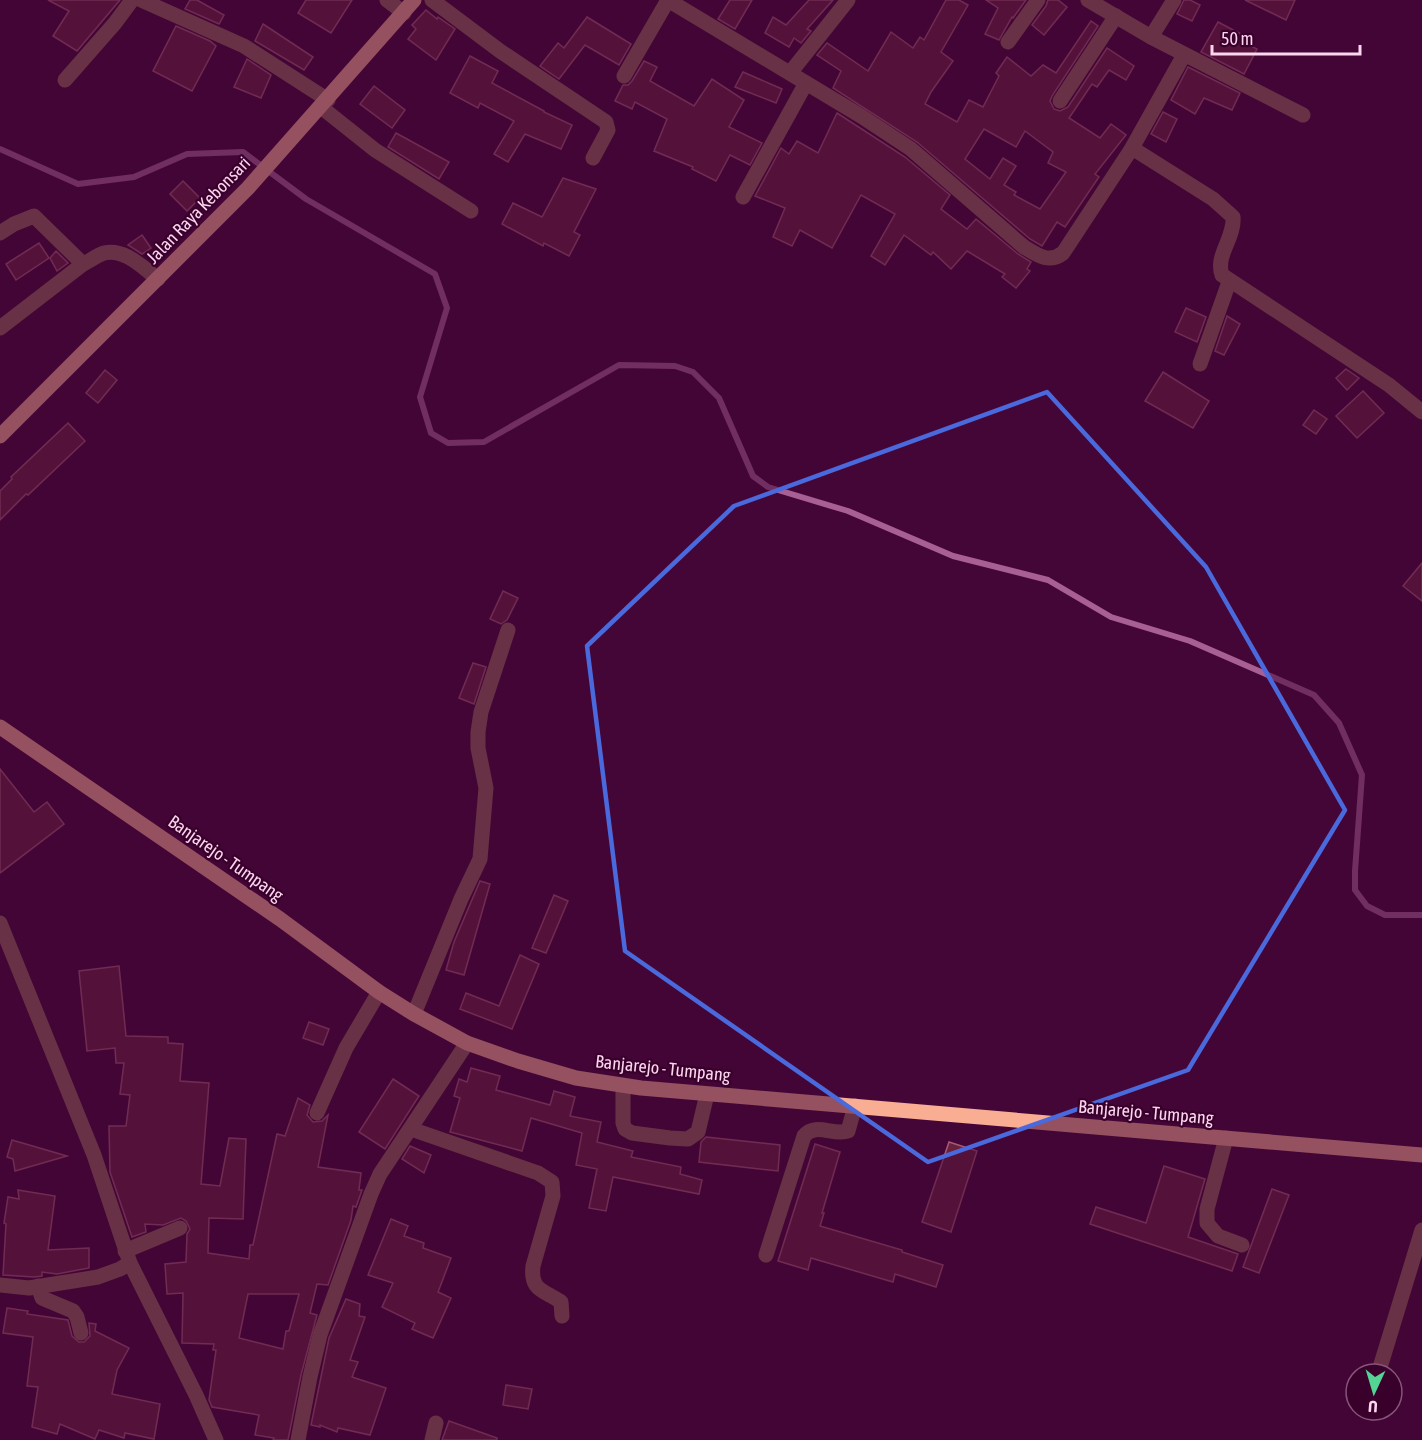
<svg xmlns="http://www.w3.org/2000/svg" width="1422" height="1440" viewBox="0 0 1422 1440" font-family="'Asap Condensed',sans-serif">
  <rect width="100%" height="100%" fill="#440636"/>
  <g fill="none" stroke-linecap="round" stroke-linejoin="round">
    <!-- stream -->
    <polyline stroke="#a85f94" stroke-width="6" points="0,149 78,184 134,177 187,154 243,152 306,199 435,274 447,308 420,397 431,433 448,443 484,442 619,365 675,366 693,372 719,398 753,476 768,487 848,511 953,556 1048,580 1111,617 1190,641 1314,695 1339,723 1362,775 1355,871 1355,890 1367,906 1385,915 1422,915"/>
  </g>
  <!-- building -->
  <g fill="#69213e" stroke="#a85a75" stroke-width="1.5" fill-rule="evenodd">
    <polygon points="48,0 120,0 77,51 53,36 69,11"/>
    <polygon points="190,0 197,0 224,15 219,24 185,9"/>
    <polygon points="306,0 352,0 331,33 298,13"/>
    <polygon points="730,0 752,0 735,29 718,19"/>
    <polygon points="809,0 833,0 807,29 811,31 801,43 794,38 789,47 765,33 773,17 786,25"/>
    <path d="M 946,0 L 959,0 L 968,5 L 941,52 L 953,61 L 931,92 L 925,104 L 957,122 L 969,100 L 983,107 L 999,76 L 996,73 L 1007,57 L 1031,76 L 1043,65 L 1056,73 L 1091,21 L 1098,26 L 1052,96 L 1050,101 L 1054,109 L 1060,111 L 1068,107 L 1107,48 L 1134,66 L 1126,80 L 1109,70 L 1097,87 L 1092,84 L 1069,118 L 1100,138 L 1111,124 L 1126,135 L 1095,174 L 1099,177 L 1065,227 L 1057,222 L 1042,246 L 1030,239 L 917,142 L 833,88 L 841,71 L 817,55 L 827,43 L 868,71 L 891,32 L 913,48 L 920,37 L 924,40 ZM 984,129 L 1016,147 L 1025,131 L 1053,152 L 1048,163 L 1066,172 L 1040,209 L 1014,195 L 1016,192 L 1004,185 L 1016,166 L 1003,158 L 990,179 L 965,159 Z"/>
    <polygon points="986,0 1026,0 1013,18 1012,17 999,40 985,34 998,8"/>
    <polygon points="1048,0 1058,0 1067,7 1044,35 1032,25 1046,6"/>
    <polygon points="1184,0 1190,0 1200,5 1192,21 1177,14"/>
    <polygon points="1245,0 1295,0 1286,20"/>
    <polygon points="426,10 437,19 438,17 455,29 436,60 408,39 416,29 412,25"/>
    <polygon points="587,17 631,44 619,65 585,45 559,79 540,66 558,43 564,48"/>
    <polygon points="1218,22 1243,35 1240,41 1257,49 1244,74 1201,52"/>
    <polygon points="263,24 313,57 304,70 255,41"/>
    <polygon points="176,26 210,41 216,46 192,91 153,71"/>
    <polygon points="470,56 498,71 492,83 544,111 544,112 572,125 561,149 525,134 508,162 494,154 514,121 480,103 478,108 450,93"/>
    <polygon points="247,59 271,75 261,98 234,87"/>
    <polygon points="644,61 657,67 650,81 694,106 712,79 744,100 729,127 762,143 750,165 730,155 716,181 692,169 693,167 654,151 667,119 635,102 632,109 615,101 623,85 628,85 632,81"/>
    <polygon points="1188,67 1240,93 1232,110 1204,98 1195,114 1171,100"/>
    <polygon points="743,72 782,89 776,103 735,87"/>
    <polygon points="374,86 405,110 392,128 360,104"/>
    <polygon points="1163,112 1177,119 1166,142 1151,134"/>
    <polygon points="837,113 905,157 950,195 941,209 967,229 976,219 1018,254 1031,262 1027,269 1030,271 1016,288 1002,277 1005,274 967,251 951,269 933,252 931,255 904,235 885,265 871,256 895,214 861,195 832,248 800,230 792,246 773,237 785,208 755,196 781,148 789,154 797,141 818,153"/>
    <polygon points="396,133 449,162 439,179 388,147"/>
    <polygon points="563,178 596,189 574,232 580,235 569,256 544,243 543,246 502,224 513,203 542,217"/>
    <polygon points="183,181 200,198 187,211 170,194"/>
    <polygon points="142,235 151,248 142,254 128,245"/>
    <polygon points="39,243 49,258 16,280 6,264"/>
    <polygon points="56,251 68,263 57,271 50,258"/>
    <polygon points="1186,308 1206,317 1197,342 1175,332"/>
    <polygon points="1227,316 1240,324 1224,355 1215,351"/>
    <polygon points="1346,369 1359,378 1347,390 1336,378"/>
    <polygon points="105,370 117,380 98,403 86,393"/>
    <polygon points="1163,372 1209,401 1193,428 1145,401"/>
    <polygon points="1363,391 1384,413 1357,438 1336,416"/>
    <polygon points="1314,410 1327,419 1316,434 1303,425"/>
    <polygon points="68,423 85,441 28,495 26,494 0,520 0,491 12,479 11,477"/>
    <polygon points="1422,563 1422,601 1403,586"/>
    <polygon points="503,591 518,598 507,620 501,624 490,619"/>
    <polygon points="473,663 486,667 474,704 459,698"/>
    <polygon points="0,769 34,812 47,802 64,824 0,873"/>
    <polygon points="480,881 490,884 464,975 446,970 454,942"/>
    <polygon points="554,895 568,901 546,953 532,948"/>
    <polygon points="520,955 539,964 512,1029 460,1009 466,993 499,1006"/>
    <path d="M 119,966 L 126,1036 L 168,1037 L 168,1043 L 183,1044 L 180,1081 L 209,1083 L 201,1184 L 220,1186 L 229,1138 L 246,1139 L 243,1219 L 209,1218 L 208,1253 L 249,1259 L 250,1245 L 253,1245 L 277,1134 L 285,1136 L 298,1098 L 310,1105 L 307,1115 L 313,1122 L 322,1121 L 328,1115 L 318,1167 L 361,1173 L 359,1190 L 362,1190 L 356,1207 L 353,1206 L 351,1220 L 328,1285 L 317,1284 L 310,1313 L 317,1315 L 301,1375 L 288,1440 L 273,1440 L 274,1438 L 255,1435 L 259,1415 L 212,1407 L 209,1400 L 216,1350 L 213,1350 L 214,1344 L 182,1343 L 183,1293 L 167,1294 L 165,1264 L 186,1262 L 187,1234 L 190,1229 L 186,1221 L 181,1218 L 163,1225 L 145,1224 L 146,1232 L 132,1237 L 110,1172 L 109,1126 L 126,1126 L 130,1095 L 120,1094 L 124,1063 L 116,1063 L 115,1048 L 87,1051 L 79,971 ZM 248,1294 L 299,1294 L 289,1331 L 286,1331 L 283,1349 L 239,1338 Z"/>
    <polygon points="309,1022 329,1029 323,1045 303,1038"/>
    <polygon points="471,1068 500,1076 496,1090 550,1105 554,1091 575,1097 570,1116 601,1122 597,1142 633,1151 631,1157 681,1167 680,1174 702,1180 699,1194 613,1177 606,1211 589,1208 597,1169 576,1165 582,1133 531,1118 522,1151 450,1132 460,1098 454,1096 459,1079 467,1082"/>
    <polygon points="393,1079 419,1096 385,1149 359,1132"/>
    <polygon points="706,1137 780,1145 778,1171 699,1162 701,1142"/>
    <polygon points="12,1140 67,1156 15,1171 13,1159 7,1157"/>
    <polygon points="949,1142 977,1151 951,1232 922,1222"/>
    <polygon points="815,1144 840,1152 822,1213 824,1213 820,1226 902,1250 902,1252 943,1265 936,1287 895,1274 893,1282 811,1258 808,1270 778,1261"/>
    <polygon points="410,1146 431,1155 424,1173 402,1159"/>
    <polygon points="1164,1166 1205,1179 1188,1237 1238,1254 1232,1271 1090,1224 1096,1207 1146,1223"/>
    <polygon points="1272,1189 1289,1195 1259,1273 1243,1267"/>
    <polygon points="18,1190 55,1196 48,1250 89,1248 89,1268 57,1274 42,1272 42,1276 34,1277 3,1275 6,1224 4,1223 8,1197 19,1199"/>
    <polygon points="391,1219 408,1226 404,1236 424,1243 423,1248 451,1258 438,1292 451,1298 433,1338 412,1329 415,1323 382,1307 393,1283 368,1275"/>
    <polygon points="346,1299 360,1304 359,1316 365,1317 350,1360 358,1362 352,1377 386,1388 370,1435 338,1428 337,1432 320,1425 320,1427 311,1425 329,1338"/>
    <polygon points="7,1308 28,1311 27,1314 68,1320 72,1336 79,1342 84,1342 90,1336 89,1323 96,1324 95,1331 129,1348 117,1370 112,1394 160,1404 154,1439 125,1433 124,1438 99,1430 95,1439 60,1424 57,1434 32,1427 38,1387 27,1386 33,1337 3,1333"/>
    <polygon points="506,1385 532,1389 528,1409 503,1405"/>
    <polygon points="449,1421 497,1438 497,1440 442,1440"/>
  </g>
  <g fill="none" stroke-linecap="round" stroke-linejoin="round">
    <!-- minor -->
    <g stroke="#956757" stroke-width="15">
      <polyline points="141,0 244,46 328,100"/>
      <polyline points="387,0 404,13"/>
      <polyline points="432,0 500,51 606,122 608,130 593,158"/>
      <path d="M 668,0 L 861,116 L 911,149 L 1024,247 C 1037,255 1049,264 1063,253 L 1132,148 L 1184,55"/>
      <polyline points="1088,0 1151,37 1303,115"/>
      <polyline points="1151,37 1174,0"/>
      <polyline points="1008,42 1038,0"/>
      <polyline points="790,73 848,0"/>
      <polyline points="624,76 668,0"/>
      <polyline points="65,80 115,23 132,0"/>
      <polyline points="1060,101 1116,16"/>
      <polyline points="321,107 375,150 471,211"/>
      <path d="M 1132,148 L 1213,199 L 1233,217 C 1235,238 1215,255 1222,275 L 1389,385 L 1422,412"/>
      <polyline points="743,197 806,83"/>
      <path d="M 0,233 L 14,224 L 34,216 L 83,264 C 90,261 97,255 104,253 C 125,248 143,268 158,279"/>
      <polyline points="0,328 83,264"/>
      <polyline points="1200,364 1229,282"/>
      <polyline points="0,923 94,1155 130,1263 120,1269 98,1277 29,1288 0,1285"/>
      <polyline points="414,1014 461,899 480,859 486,788 478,748 478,732 481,712 508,630"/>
      <polyline points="623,1086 623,1123 625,1129 632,1133 670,1138 688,1139 698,1132 707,1094"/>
      <polyline points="317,1113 346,1048 379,992"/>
      <path d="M 411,1129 L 538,1173 L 552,1182 L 553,1196 L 533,1266 C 530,1291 544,1290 561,1302 L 562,1316"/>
      <polyline points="1226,1138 1207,1209 1207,1223 1218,1236 1242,1245"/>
      <polyline points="125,1251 180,1228"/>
      <path d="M 766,1255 L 804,1136 C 815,1122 834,1136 848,1131 L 855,1106"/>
      <polyline points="130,1263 196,1395 216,1440"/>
      <polyline points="38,1286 42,1298 73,1311 77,1317 81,1333"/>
      <polyline points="1378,1374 1422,1230"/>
      <polyline points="298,1440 310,1377 320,1335 371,1194 380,1174 467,1043"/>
      <polyline points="432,1440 436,1423"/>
    </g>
    <!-- major -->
    <g stroke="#f9ad93" stroke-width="15">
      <polyline points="0,436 248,188 414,0"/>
      <polyline points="0,727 280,919 379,992 414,1014 467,1043 518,1061 576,1078 641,1088 1422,1155"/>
    </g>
  </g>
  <!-- marked area -->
  <path d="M0 0H1422V1440H0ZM 1047,392 L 1206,567 L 1345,810 L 1188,1070 L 928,1162 L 625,951 L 587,646 L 734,506 Z" fill="#440636" fill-opacity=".55" fill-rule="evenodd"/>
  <path fill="none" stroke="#4a69dc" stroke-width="4.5" stroke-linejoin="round" d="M 1047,392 L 1206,567 L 1345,810 L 1188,1070 L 928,1162 L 625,951 L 587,646 L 734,506 Z"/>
  <g text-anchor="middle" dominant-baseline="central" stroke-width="4.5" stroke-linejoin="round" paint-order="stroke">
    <!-- street labels -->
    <g font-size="18" fill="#fcd5ee" stroke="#39002c">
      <text transform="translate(198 210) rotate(-46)">Jalan Raya Kebonsari</text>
      <text transform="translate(226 858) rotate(35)">Banjarejo - Tumpang</text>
      <text transform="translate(663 1068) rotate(6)">Banjarejo - Tumpang</text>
      <text transform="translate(1146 1112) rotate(5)">Banjarejo - Tumpang</text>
    </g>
  </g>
  <!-- north arrow -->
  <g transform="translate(1374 1392) rotate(184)"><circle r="28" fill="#39002c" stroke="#87557a" stroke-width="1.5"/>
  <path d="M0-4.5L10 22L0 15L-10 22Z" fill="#54d395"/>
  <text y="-9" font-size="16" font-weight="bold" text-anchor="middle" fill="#fcd5ee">U</text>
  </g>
  <!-- scale -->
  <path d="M1212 45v9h148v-9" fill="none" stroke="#fcd5ee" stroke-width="3"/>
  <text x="1221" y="45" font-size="18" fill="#fcd5ee" stroke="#39002c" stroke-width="4.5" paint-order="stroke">50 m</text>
</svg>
